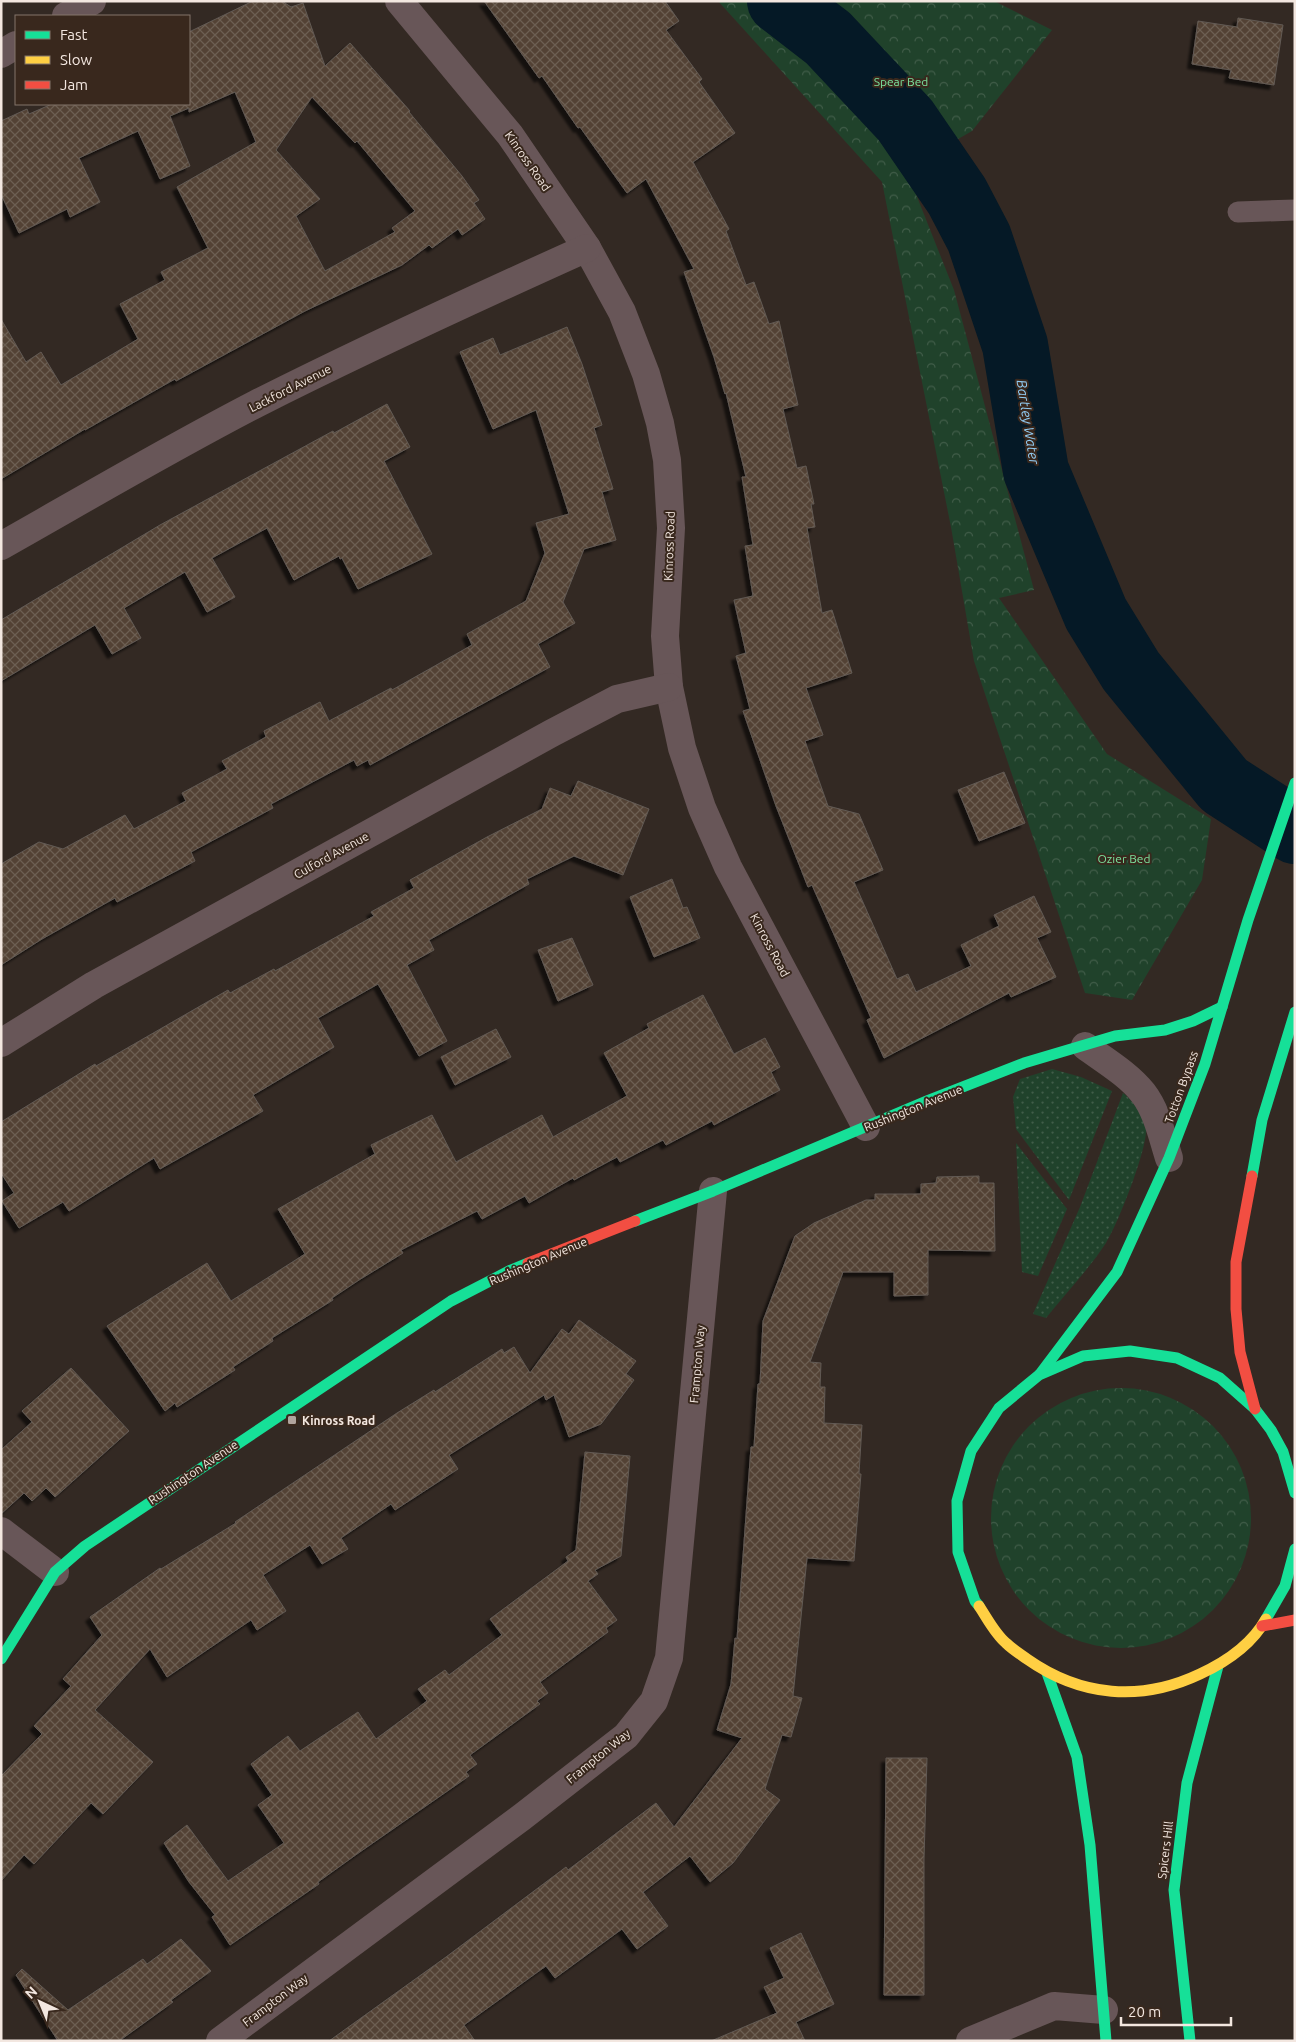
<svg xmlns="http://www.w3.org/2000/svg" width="1296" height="2042" viewBox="0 0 1296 2042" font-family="Ubuntu,sans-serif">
  <defs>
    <pattern id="grass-dots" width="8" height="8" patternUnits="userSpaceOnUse" patternTransform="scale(1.25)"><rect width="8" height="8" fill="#20422b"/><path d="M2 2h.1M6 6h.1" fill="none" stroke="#415d49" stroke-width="1.8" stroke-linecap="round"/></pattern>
    <pattern id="forest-crowns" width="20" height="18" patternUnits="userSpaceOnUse" patternTransform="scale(1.25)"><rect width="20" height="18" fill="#20422b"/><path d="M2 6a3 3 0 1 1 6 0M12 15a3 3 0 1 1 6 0" fill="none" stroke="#415d49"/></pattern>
    <pattern id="building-cross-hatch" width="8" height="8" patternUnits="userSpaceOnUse" patternTransform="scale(1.25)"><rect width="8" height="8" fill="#534335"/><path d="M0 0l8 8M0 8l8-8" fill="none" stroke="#6c5e52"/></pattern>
    <filter id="shadow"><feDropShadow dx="-4.5" dy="4.5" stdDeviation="1" flood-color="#0009"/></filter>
  </defs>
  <rect width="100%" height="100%" fill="#332923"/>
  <!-- grass -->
  <g fill="url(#grass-dots)">
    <polygon points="1052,1069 1081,1077 1112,1091 1069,1200 1016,1129 1013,1097 1020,1079"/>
    <path d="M 1123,1093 C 1133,1101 1147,1118 1146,1131 C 1146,1152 1118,1224 1106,1243 C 1089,1269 1066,1293 1046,1318 L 1033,1314 L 1080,1207 Z"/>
    <polygon points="1016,1143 1067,1209 1038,1276 1022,1272"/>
  </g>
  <!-- forest -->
  <g fill="url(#forest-crowns)">
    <polygon points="718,1 994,1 1052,30 972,131 906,169 954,290 1034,590 999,598 1107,754 1211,819 1202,880 1132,1000 1085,993 974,661 951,527 882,182"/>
    <circle cx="1121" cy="1518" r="130"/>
  </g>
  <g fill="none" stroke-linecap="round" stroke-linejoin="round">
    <!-- river -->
    <polyline stroke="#051926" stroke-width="66" points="780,1 828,38 905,120 957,196 979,238 1015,345 1036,471 1096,614 1131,671 1224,785 1295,831"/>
  </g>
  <!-- building -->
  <g fill="url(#building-cross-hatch)" stroke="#625a54" fill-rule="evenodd" filter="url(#shadow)">
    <path d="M 253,1 L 282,1 L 291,7 L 303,3 L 325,66 L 350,43 L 410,111 L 409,112 L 462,176 L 479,200 L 474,203 L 485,219 L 462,235 L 458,229 L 432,248 L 429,245 L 402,265 L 305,311 L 176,381 L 175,379 L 85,430 L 85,429 L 1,479 L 1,319 L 26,362 L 41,352 L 61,385 L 138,339 L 120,304 L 165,280 L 161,272 L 208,248 L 177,187 L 256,142 L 235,92 L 189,112 L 189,108 L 170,116 L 190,166 L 160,179 L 138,131 L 79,158 L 100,202 L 70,217 L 67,209 L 19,233 L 1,194 L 1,121 L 27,109 L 29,114 L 52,104 L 189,104 L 189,32 ZM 312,97 L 355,143 L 357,141 L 415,211 L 392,228 L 395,232 L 325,271 L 296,216 L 320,199 L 276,150 Z"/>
    <polygon points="484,1 665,1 679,21 666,30 702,79 699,82 735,133 693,162 729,229 726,231 746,285 754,282 769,324 779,321 798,405 783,409 797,468 806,466 814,504 811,504 815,527 807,528 822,613 832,610 852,673 806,688 823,735 805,741 828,806 859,814 883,870 854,882 897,979 908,974 916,992 971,966 961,945 999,926 994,915 1034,896 1051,932 1037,938 1056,977 1011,997 1009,993 884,1058 867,1020 871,1018 812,885 808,887 776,806 743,711 750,709 736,656 746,653 734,600 753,596 745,546 753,545 742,477 746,477 726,393 725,394 714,357 684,272 694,269 646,179 627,193 580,127 578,128 542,76 539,78"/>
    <polygon points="1238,18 1283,25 1274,85 1229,78 1231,70 1192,64 1198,21 1237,27"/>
    <polygon points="567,327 582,364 602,425 594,428 613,489 602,492 616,540 584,549 563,602 575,623 538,644 550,667 370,765 368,760 357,766 354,760 271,804 273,808 191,852 195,861 117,902 115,898 42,939 1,965 1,864 39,842 63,849 125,815 134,829 186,801 182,793 227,769 222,761 266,737 264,731 320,702 329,721 391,688 392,690 472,645 467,634 526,601 545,553 536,523 569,514 536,410 493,429 460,352 493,338 500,355"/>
    <polygon points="387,404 410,447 384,461 432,554 358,589 342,558 340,559 339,556 294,580 267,528 212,558 235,597 207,612 185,572 124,608 141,638 112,654 95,625 1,681 1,620 160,525 333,431 334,433"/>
    <polygon points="1004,772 1025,823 979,841 958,790"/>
    <polygon points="578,781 649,809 623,875 574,856 527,879 529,884 429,940 434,950 407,965 447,1041 419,1056 378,984 318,1018 334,1047 253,1095 263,1111 160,1169 154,1158 69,1211 63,1202 19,1228 2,1201 14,1193 1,1173 1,1122 95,1064 96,1066 228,990 230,993 274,969 275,971 374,916 371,912 414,888 410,880 487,837 542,809 550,788 571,796"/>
    <polygon points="672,879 683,908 687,907 700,938 654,957 630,897"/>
    <polygon points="572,938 593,985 558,1001 538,950"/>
    <polygon points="703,995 734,1054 765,1038 780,1067 771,1072 780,1090 714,1125 712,1121 666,1145 663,1140 620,1162 617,1157 574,1180 573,1178 529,1203 525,1196 482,1219 477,1211 401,1250 403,1253 359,1280 332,1298 333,1300 272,1338 273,1341 233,1367 235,1370 177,1407 175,1403 165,1411 107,1326 207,1263 231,1301 305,1254 278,1209 375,1154 371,1145 432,1115 456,1162 542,1115 553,1137 627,1096 604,1053 649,1028 647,1024"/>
    <polygon points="496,1029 511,1057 455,1085 441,1057"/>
    <polygon points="979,1176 979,1183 994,1183 995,1251 928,1250 928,1295 894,1296 894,1272 843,1272 810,1362 821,1363 820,1387 825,1387 824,1423 862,1425 859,1474 861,1474 854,1561 807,1558 793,1696 802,1698 791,1737 782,1735 765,1789 780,1800 733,1863 710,1882 690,1856 643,1892 668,1926 637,1949 622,1929 555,1978 546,1966 464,2025 475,2041 329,2041 446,1957 566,1867 568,1870 656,1803 674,1827 742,1738 717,1730 731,1684 735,1638 737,1639 751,1447 754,1447 758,1384 760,1384 763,1321 795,1236 814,1223 866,1200 875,1200 875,1194 921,1194 921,1184 936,1183 937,1177"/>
    <polygon points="579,1320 636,1361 626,1374 634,1380 601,1424 569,1437 554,1395 546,1400 544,1395 449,1455 458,1469 395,1510 391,1504 341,1538 348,1549 322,1564 310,1545 263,1575 286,1611 257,1630 251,1620 167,1677 150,1649 95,1710 153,1762 103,1814 91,1803 34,1864 24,1855 1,1881 1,1776 42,1734 34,1726 71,1686 63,1679 102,1635 90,1617 160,1568 161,1569 236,1523 235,1522 397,1413 434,1390 435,1392 502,1349 504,1353 514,1347 530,1373 562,1329 569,1334"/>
    <polygon points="71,1368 129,1431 55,1497 46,1488 32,1501 24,1493 1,1514 1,1450 32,1422 22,1411"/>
    <polygon points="585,1452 630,1456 621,1556 595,1570 598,1574 588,1581 617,1620 606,1628 608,1632 540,1682 548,1693 537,1701 540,1704 470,1755 477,1764 466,1772 469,1776 357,1854 318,1882 319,1884 230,1945 212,1917 215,1915 189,1882 164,1843 187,1825 228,1881 284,1843 258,1805 272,1795 251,1764 288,1736 300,1751 358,1712 376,1739 427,1701 418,1689 445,1670 449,1675 502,1635 490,1619 568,1561 566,1557 576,1550"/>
    <polygon points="886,1758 927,1758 924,1859 924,1995 884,1995"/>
    <polygon points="801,1933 834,2004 796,2022 805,2041 711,2041 777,2013 764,1987 784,1978 770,1948"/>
    <polygon points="181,1939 211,1971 171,2000 173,2002 119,2041 58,2041 16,1975 22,1969 68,2010 143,1959 147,1964"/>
  </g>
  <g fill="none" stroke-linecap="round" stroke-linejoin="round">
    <!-- lane -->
    <polyline stroke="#685658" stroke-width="21" points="1238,212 1295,210"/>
    <!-- street -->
    <g stroke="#685658" stroke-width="28">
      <polyline points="399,1 510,135 587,248 622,312 646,374 660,423 667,460 671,528 665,636 669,687 682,748 702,808 728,867 866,1127"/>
      <polyline points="66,16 92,1"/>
      <polyline points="1,54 16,45"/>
      <path d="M 1,546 C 86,498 169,449 256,404 C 365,349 476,298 587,248"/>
      <polyline points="1,1043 94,985 552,733 617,699 669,687"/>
      <path d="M 1085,1046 C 1104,1060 1128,1074 1143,1093 C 1157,1111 1162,1136 1169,1158"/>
      <polyline points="1,1531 55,1572"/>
      <polyline points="220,2041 522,1817 626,1736 654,1701 669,1658 713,1191"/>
      <polyline points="970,2041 1054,2006 1104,2010"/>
    </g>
    <!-- fast -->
    <g stroke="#16e098" stroke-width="11">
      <polyline points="1252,1176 1262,1120 1295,1012"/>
      <polyline points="635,1221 713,1191 929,1100 1024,1063 1115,1036 1165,1030 1193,1021 1222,1007"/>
      <polyline points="1040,1374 1117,1272 1169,1158 1205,1064 1248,920 1295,783"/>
      <polyline points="979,1606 975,1601 958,1552 957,1501 971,1451 999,1408 1039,1375 1083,1356 1130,1351 1177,1358 1220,1378 1255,1409 1271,1430 1283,1452 1295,1493"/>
      <polyline points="1266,1619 1285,1586 1295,1549"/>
      <polyline points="1,1659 55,1572 85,1546 451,1301 511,1270 528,1263"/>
      <polyline points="1047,1673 1077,1757 1090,1845 1106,2041"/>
      <polyline points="1190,2041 1174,1890 1187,1783 1218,1666"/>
    </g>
    <!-- slow -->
    <path stroke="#ffcf43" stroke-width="11" d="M 979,1606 C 987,1618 995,1634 1006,1643 C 1012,1649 1020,1654 1027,1659 C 1081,1697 1141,1702 1200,1674 C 1226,1662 1252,1644 1266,1619"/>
    <!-- jam -->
    <g stroke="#f24e42" stroke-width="11">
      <polyline points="1252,1176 1236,1262 1236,1309 1240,1352 1255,1409"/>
      <polyline points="528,1263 635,1221"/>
      <polyline points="1262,1626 1295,1620"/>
    </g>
  </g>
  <!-- markers -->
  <rect fill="#b0a49e" stroke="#39281d" stroke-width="2" x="287" y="1415" width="10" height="10" rx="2.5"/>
  <g text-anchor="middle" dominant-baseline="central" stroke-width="4" stroke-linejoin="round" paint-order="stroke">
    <!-- park labels -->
    <g font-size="12" fill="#7be39e" stroke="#39281d">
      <text x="901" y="81">Spear Bed</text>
      <text x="1124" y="858">Ozier Bed</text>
    </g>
    <!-- street labels -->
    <g font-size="12" fill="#f3e7e0" stroke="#39281d">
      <text transform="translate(528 161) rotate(55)">Kinross Road</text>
      <text transform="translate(290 388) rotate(-27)">Lackford Avenue</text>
      <text transform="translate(669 546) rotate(-88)">Kinross Road</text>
      <text transform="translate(331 855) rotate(-29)">Culford Avenue</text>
      <text transform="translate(770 945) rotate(62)">Kinross Road</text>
      <text transform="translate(1181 1087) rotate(-70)">Totton Bypass</text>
      <text transform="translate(913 1108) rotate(-22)">Rushington Avenue</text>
      <text transform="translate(538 1261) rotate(-23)">Rushington Avenue</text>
      <text transform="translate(697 1364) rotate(-85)">Frampton Way</text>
      <text transform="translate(193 1472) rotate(-34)">Rushington Avenue</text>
      <text transform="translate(598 1756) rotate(-39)">Frampton Way</text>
      <text transform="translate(1165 1850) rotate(-83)">Spicers Hill</text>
      <text transform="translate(275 2000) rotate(-37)">Frampton Way</text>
    </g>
    <!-- poi labels -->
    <g font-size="12" font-weight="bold" fill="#f3e7e0" stroke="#39281d" text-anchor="start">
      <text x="302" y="1420">Kinross Road</text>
    </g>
    <!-- water labels -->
    <g font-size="14" font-style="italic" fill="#91ccf4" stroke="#39281d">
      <text transform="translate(1028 422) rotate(81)">Bartley Water</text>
    </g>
  </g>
  <!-- border -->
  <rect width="1296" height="2042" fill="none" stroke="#f3e7e0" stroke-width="5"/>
  <!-- legend -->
  <rect x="15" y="15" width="175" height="90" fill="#39281d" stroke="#83746b"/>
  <rect x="25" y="31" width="25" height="8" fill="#16e098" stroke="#83746b"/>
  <text x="60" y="40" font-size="15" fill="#f3e7e0">Fast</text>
  <rect x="25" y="56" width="25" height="8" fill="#ffcf43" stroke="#83746b"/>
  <text x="60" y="65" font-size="15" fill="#f3e7e0">Slow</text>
  <rect x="25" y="81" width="25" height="8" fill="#f24e42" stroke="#83746b"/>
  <text x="60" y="90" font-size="15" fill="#f3e7e0">Jam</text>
  <!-- north arrow -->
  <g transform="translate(40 2002) rotate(316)" stroke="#39281d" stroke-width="4" paint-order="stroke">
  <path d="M0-4L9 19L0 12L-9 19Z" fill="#f3e7e0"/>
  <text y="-8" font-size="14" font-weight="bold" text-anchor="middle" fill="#f3e7e0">N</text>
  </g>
  <!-- scale -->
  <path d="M1121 2017v8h110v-8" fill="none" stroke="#f3e7e0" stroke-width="2.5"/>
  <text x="1128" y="2017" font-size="15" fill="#f3e7e0" stroke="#39281d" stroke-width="4" paint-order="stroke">20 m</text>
</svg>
